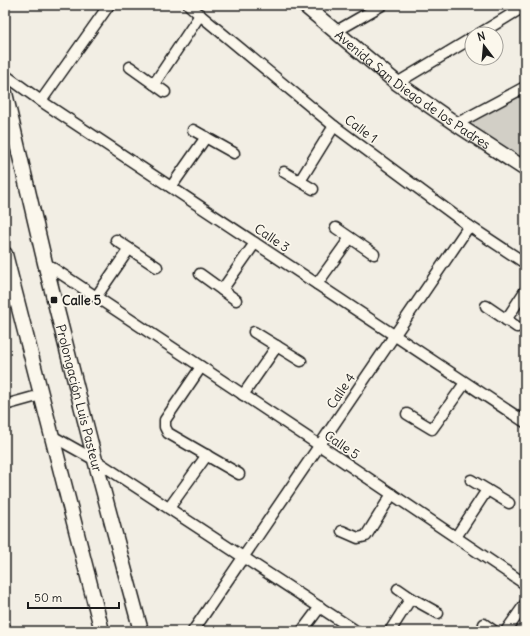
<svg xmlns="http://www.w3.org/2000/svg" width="530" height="636" viewBox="0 0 530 636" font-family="Delius,sans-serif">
  <rect width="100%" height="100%" fill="#f2eee4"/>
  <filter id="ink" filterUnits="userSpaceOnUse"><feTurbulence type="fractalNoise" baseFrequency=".025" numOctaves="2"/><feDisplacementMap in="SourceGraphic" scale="8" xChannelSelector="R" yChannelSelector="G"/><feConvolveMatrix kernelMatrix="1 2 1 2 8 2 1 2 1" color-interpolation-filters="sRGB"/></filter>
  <g filter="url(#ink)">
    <!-- green -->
    <polygon fill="#d2cfc6" stroke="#777671" points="525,92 525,163 465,123"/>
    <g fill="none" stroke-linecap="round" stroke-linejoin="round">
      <!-- street casing -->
      <g stroke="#1c1c1c" stroke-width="13">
        <g id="street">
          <polyline points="189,5 200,15 334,126 469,226 525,263"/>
          <polyline points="335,32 382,5"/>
          <polyline points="479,34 525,6"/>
          <polyline points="130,67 165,92"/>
          <polyline points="5,75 41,101 525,422"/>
          <polyline points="397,83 472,38"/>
          <polyline points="154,84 200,15"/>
          <polyline points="41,101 109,5"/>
          <polyline points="456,124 525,87"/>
          <polyline points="193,130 234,153"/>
          <polyline points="284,172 313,189"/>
          <polyline points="300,181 334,126"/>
          <polyline points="171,187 206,137"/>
          <polyline points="336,228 374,254"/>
          <polyline points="116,240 157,267"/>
          <polyline points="45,263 319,445 525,584"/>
          <polyline points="200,274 236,300"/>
          <polyline points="317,284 350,238"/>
          <polyline points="222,290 255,243"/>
          <polyline points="96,297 129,249"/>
          <polyline points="486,306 517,327"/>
          <polyline points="506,320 525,291"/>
          <polyline points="254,332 301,361"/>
          <polyline points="201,367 165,420 165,427 168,433 239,474"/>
          <polyline points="243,395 277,346"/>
          <polyline points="5,405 41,395"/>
          <polyline points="407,414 432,429 465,383"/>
          <polyline points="52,436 95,460 356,631"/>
          <polyline points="471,480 509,503"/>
          <polyline points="169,508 207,455"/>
          <polyline points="342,531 358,538 366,536 392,494"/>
          <polyline points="456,537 487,490"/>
          <polyline points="398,589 411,598 438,613"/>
          <polyline points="484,624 494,631"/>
          <polyline points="5,628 6,631"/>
          <polyline points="193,631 469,226"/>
          <polyline points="302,631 320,607"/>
          <polyline points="390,631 411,598"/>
          <polyline points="506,631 525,604"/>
        </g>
      </g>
      <!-- secondary casing -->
      <g stroke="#1c1c1c" stroke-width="17">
        <g id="secondary">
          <path id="s1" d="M 304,5 L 397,83 L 456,124 L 525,169"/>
          <path id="s2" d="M 5,93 L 45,263 L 95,460 L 141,631"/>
          <polyline points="5,254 102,631"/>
        </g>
      </g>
      <!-- street -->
      <use href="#street" stroke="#fbf7ec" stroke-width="10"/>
      <!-- secondary -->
      <use href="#secondary" stroke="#fbf7ec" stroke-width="14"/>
    </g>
  </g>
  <!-- markers -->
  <rect fill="#1c1c1c" stroke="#fbf7ec" stroke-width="1.5" x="50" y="296" width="8" height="8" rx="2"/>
  <g text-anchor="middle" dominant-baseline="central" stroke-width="3.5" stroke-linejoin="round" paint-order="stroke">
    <!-- street labels -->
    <g font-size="13" fill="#1c1c1c" stroke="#fbf7ec">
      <text stroke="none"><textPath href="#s1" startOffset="138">Avenida San Diego de los Padres</textPath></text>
      <text transform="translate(361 129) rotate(37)">Calle 1</text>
      <text transform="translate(272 238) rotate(34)">Calle 3</text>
      <text transform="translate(341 391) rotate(-56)">Calle 4</text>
      <text stroke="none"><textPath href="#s2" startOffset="314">Prolongación Luis Pasteur</textPath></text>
      <text transform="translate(342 445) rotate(34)">Calle 5</text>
    </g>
    <!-- poi labels -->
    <g font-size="13" font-weight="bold" fill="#1c1c1c" stroke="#fbf7ec" text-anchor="start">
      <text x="62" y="300">Calle 5</text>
    </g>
  </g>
  <!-- margin -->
  <rect width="530" height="636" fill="none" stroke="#fbf7ec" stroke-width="20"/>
  <rect x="10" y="10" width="510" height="616" fill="none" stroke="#1c1c1c" stroke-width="1.5" filter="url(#ink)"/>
  <!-- north arrow -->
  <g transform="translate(484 46) rotate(344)"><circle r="19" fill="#fbf7ec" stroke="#a29f99"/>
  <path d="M0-3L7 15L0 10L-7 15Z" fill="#1c1c1c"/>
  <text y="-6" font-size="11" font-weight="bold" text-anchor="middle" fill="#1c1c1c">N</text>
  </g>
  <!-- scale -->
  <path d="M28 602v6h91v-6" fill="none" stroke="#1c1c1c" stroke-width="2"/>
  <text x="34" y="602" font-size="12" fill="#1c1c1c" stroke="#fbf7ec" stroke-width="3" paint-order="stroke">50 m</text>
</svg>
